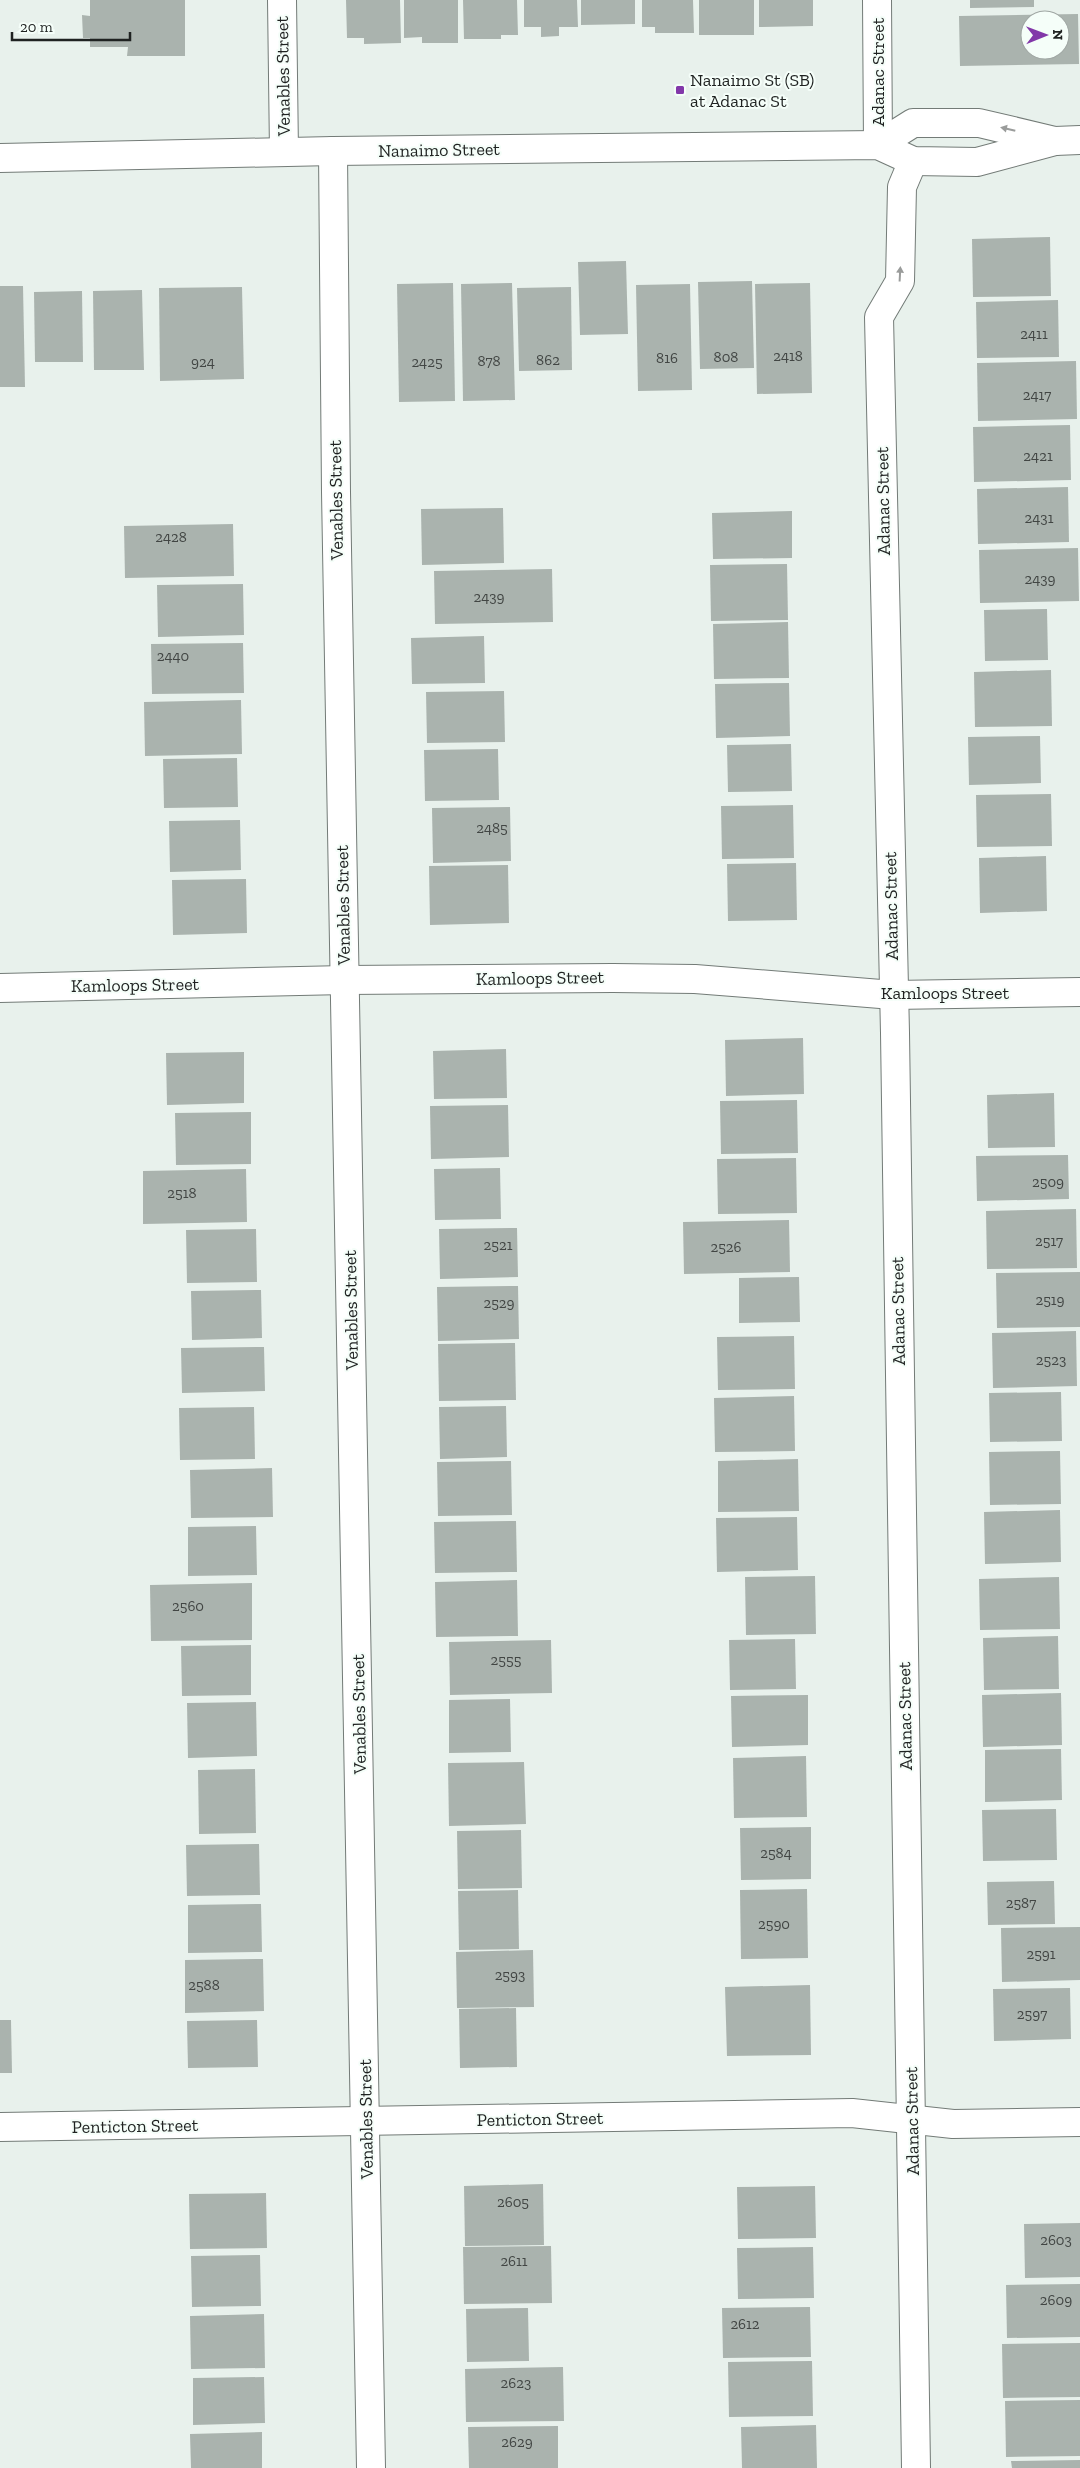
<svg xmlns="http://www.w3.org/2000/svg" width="1080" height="2468" viewBox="0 0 1080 2468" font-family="'Zilla Slab',serif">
  <rect width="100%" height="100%" fill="#e8f1ec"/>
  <!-- building -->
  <g fill="#aab3ae" fill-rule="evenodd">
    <polygon points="90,0 185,0 185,56 127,56 128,47 90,47 90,38 83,38 82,15 90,16"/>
    <polygon points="346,0 400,0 401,43 364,44 364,38 347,38"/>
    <polygon points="404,0 458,0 458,43 422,43 422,37 404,38"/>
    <polygon points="463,0 517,0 518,35 501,35 501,39 464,39"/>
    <polygon points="524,0 577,0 578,27 559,27 559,36 541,37 541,27 524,27"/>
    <polygon points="581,0 635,0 635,24 581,25"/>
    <polygon points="642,0 693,0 694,33 655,33 655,27 642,27"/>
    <rect x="699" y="0" width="55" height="35"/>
    <polygon points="759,0 813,0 813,26 759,27"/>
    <polygon points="970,0 1034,0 1034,7 970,8"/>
    <path d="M 1078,14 L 1079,64 L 960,66 L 959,16 ZM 1030,20 L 1060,20 L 1060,50 L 1030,50 Z"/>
    <polygon points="1050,237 1051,296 973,297 972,239"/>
    <polygon points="626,261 628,334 580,335 578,262"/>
    <polygon points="752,281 754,368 700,369 698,282"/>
    <polygon points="453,283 455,401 399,402 397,284"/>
    <polygon points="512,283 515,400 463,401 461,284"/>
    <polygon points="810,283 812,393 757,394 755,284"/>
    <polygon points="690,284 692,390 638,391 636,285"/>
    <polygon points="0,286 23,286 25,387 0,387"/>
    <polygon points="242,287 244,379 160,381 159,288"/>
    <polygon points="571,287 572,370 519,371 517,288"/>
    <polygon points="142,290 144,370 94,370 93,291"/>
    <polygon points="82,291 83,362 35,362 34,292"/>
    <polygon points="1058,300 1059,357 977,358 976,302"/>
    <polygon points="1076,361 1077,419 978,421 977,363"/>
    <polygon points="1070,425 1071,480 974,482 973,427"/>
    <polygon points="1068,487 1069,542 978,544 977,489"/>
    <polygon points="503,508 504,563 422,565 421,509"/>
    <polygon points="792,511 792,558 713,559 712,513"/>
    <polygon points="233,524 234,576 125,578 124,526"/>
    <polygon points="1078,548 1079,601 980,603 979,550"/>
    <polygon points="787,564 788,620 711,621 710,565"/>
    <polygon points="552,569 553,622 435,624 434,571"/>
    <polygon points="243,584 244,635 158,637 157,585"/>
    <polygon points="1047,609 1048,660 985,661 984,610"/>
    <polygon points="788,622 789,678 714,679 713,624"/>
    <polygon points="484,636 485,683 412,684 411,638"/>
    <polygon points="243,643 244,693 152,694 151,644"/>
    <polygon points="1051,670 1052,726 975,727 974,672"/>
    <polygon points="789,683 790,736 716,738 715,684"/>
    <polygon points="504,691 505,742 427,743 426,692"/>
    <polygon points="241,700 242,754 145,756 144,702"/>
    <polygon points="1040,736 1041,783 969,785 968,737"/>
    <polygon points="791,744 792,791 728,792 727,745"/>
    <polygon points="498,749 499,800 425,801 424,750"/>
    <polygon points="237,758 238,807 164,808 163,759"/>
    <polygon points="1051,794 1052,846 977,847 976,795"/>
    <polygon points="793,805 794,858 722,859 721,806"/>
    <polygon points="510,807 511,861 433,863 432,808"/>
    <polygon points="240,820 241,870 170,872 169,821"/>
    <polygon points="1046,856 1047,911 980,913 979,858"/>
    <polygon points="796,863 797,920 728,921 727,864"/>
    <polygon points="508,865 509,923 430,925 429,866"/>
    <polygon points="246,879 247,933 173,935 172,880"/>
    <polygon points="803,1038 804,1094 726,1096 725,1040"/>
    <polygon points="506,1049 507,1098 434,1099 433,1051"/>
    <polygon points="244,1052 244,1103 167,1105 166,1053"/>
    <polygon points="1054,1093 1055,1147 988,1148 987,1095"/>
    <polygon points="797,1100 798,1153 721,1154 720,1101"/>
    <polygon points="508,1105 509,1157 431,1159 430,1106"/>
    <polygon points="251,1112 251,1164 176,1165 175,1113"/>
    <polygon points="1068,1155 1069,1199 977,1201 976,1156"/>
    <polygon points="796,1158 797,1213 718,1214 717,1159"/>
    <polygon points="500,1168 501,1219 435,1220 434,1169"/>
    <polygon points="246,1169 247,1222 143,1224 143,1171"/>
    <polygon points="1076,1209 1077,1268 987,1269 986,1211"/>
    <polygon points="789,1220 790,1272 684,1274 683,1222"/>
    <polygon points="517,1228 518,1277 440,1279 439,1229"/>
    <polygon points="256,1229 257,1282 187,1283 186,1230"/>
    <polygon points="1080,1272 1080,1327 997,1328 996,1273"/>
    <polygon points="799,1277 800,1322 739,1323 739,1278"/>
    <polygon points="518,1286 519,1339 438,1341 437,1287"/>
    <polygon points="261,1290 262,1338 192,1340 191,1291"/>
    <polygon points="1076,1331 1077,1386 993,1388 992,1333"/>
    <polygon points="794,1336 795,1389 718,1390 717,1337"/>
    <polygon points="515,1343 516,1400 439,1401 438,1344"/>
    <polygon points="264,1347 265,1391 182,1393 181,1348"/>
    <polygon points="1061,1392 1062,1441 990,1442 989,1393"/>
    <polygon points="794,1396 795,1451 715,1452 714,1398"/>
    <polygon points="506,1406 507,1457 440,1459 439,1407"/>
    <polygon points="254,1407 255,1459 180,1460 179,1408"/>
    <polygon points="1060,1451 1061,1504 990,1505 989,1452"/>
    <polygon points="798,1459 799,1511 718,1512 718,1461"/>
    <polygon points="511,1461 512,1515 438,1516 437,1462"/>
    <polygon points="272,1468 273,1517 191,1518 190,1470"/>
    <polygon points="1060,1510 1061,1562 985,1564 984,1512"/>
    <polygon points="797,1517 798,1570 717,1572 716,1518"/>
    <polygon points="516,1521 517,1572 435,1573 434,1522"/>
    <polygon points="256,1526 257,1575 188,1576 188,1527"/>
    <polygon points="815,1576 816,1634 746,1635 745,1577"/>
    <polygon points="1059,1577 1060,1629 980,1630 979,1579"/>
    <polygon points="517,1580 518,1636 436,1637 435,1582"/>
    <polygon points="252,1583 252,1640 151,1641 150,1585"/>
    <polygon points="1058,1636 1059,1689 984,1690 983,1638"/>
    <polygon points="795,1639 796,1689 730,1690 729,1640"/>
    <polygon points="551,1640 552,1693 450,1695 449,1642"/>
    <polygon points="251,1645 251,1695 182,1696 181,1646"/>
    <polygon points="1061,1693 1062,1745 983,1747 982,1695"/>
    <polygon points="808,1695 808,1745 732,1747 731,1696"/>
    <polygon points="510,1699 511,1752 449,1753 449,1700"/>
    <polygon points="256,1702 257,1756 188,1758 187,1703"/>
    <polygon points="1061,1749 1062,1800 985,1802 985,1750"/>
    <polygon points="806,1756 807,1817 734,1818 733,1758"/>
    <polygon points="524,1762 526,1824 449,1826 448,1763"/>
    <polygon points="255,1769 256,1833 199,1834 198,1770"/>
    <polygon points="1056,1809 1057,1860 983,1861 982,1810"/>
    <polygon points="811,1827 811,1879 741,1880 740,1828"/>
    <polygon points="521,1830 522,1888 458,1889 457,1831"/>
    <polygon points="259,1844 260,1895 187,1896 186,1845"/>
    <polygon points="1054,1881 1055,1924 988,1925 987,1882"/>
    <polygon points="807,1889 808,1958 741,1959 740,1890"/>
    <polygon points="518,1890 519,1949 459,1950 458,1891"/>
    <polygon points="261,1904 262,1952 188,1953 188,1905"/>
    <polygon points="1080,1927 1080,1980 1002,1982 1001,1928"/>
    <polygon points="533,1950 534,2007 457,2008 456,1952"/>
    <polygon points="263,1959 264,2011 185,2013 185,1960"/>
    <polygon points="810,1985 811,2055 727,2056 725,1987"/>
    <polygon points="1070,1988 1071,2039 994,2041 993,1989"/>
    <polygon points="516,2008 517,2067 460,2068 459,2009"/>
    <polygon points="0,2020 11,2020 12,2073 0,2073"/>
    <polygon points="257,2020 258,2067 188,2068 187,2021"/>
    <polygon points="543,2184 544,2245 465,2246 464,2186"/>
    <polygon points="815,2186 816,2238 738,2239 737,2187"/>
    <polygon points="266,2193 267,2248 190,2249 189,2194"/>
    <polygon points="1080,2223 1080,2277 1025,2278 1024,2224"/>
    <polygon points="551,2246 552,2303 464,2304 463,2247"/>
    <polygon points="813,2247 814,2298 738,2299 737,2248"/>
    <polygon points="260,2255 261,2306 192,2307 191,2256"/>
    <polygon points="1080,2284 1080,2337 1007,2338 1006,2285"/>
    <polygon points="810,2307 811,2357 723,2358 722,2308"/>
    <polygon points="528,2308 529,2361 467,2362 466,2309"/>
    <polygon points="264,2314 265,2368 191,2369 190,2316"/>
    <polygon points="1080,2343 1080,2397 1003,2398 1002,2344"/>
    <polygon points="812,2361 813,2416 729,2417 728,2362"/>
    <polygon points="563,2367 564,2421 466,2422 465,2369"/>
    <polygon points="264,2377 265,2423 193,2425 193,2378"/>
    <polygon points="1080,2400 1080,2456 1006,2457 1005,2401"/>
    <polygon points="816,2425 817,2468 742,2468 741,2427"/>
    <polygon points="558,2426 558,2468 469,2468 468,2427"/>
    <polygon points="262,2432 262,2468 191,2468 190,2434"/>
    <polygon points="1080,2460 1080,2468 1012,2468 1011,2461"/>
  </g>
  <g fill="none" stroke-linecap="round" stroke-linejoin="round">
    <!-- minor casing -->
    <g stroke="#737b77" stroke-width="30">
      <g id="minor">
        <polyline points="282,0 284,152"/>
        <polyline points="877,0 878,145"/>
        <polyline points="333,151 336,492 371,2468"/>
        <polyline points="913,161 902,187 900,281 879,317 895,1033 916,2468"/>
        <polyline points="0,988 345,980 613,978 695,979 893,995 1080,992"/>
        <polyline points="0,2127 852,2113 953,2124 1080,2122"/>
      </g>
    </g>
    <!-- major casing -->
    <g stroke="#737b77" stroke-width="30">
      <g id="major">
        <polyline points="878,145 913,123 979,123 1055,141 1080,140"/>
        <polyline points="0,158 333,151 878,145 913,161 977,162 1055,141"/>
      </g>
    </g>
    <!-- minor -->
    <use href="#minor" stroke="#fff" stroke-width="28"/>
    <!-- major -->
    <use href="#major" stroke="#fff" stroke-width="28"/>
  </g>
  <!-- one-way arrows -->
  <defs><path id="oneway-solid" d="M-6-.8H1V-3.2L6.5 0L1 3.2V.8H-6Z" transform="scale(1.25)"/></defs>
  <g fill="#9a9c9b">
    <use href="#oneway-solid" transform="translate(1008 129) rotate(-167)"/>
    <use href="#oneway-solid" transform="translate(900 274) rotate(-87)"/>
  </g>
  <!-- markers -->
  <rect fill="#8237a9" stroke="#f5fef9" stroke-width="2" x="675" y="85" width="10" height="10" rx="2.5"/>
  <g text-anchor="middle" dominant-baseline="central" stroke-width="4" stroke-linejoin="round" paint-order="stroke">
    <!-- number labels -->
    <g font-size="15" fill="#424644">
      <text x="1034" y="334">2411</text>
      <text x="788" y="356">2418</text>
      <text x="726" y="357">808</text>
      <text x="667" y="358">816</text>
      <text x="548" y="360">862</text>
      <text x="489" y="361">878</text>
      <text x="203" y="362">924</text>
      <text x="427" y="362">2425</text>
      <text x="1037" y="395">2417</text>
      <text x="1038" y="456">2421</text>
      <text x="1039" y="518">2431</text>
      <text x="171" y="537">2428</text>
      <text x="1040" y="579">2439</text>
      <text x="489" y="597">2439</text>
      <text x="173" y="656">2440</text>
      <text x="492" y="828">2485</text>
      <text x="1048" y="1182">2509</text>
      <text x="182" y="1193">2518</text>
      <text x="1049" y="1241">2517</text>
      <text x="498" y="1245">2521</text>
      <text x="726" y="1247">2526</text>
      <text x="1050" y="1300">2519</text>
      <text x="499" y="1303">2529</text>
      <text x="1051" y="1360">2523</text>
      <text x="188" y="1606">2560</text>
      <text x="506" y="1660">2555</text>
      <text x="776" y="1853">2584</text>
      <text x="1021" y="1903">2587</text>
      <text x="774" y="1924">2590</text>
      <text x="1041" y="1954">2591</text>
      <text x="510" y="1975">2593</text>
      <text x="204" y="1985">2588</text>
      <text x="1032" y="2014">2597</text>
      <text x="513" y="2202">2605</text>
      <text x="1056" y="2240">2603</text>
      <text x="514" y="2261">2611</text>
      <text x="1056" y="2300">2609</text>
      <text x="745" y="2324">2612</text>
      <text x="516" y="2383">2623</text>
      <text x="517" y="2442">2629</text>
    </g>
    <!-- street labels -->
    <g font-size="18" fill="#1f2221" stroke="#f5fef9">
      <text transform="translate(878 72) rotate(-90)">Adanac Street</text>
      <text transform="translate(283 76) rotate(-91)">Venables Street</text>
      <text transform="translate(439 150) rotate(-1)">Nanaimo Street</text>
      <text transform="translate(336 500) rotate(-91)">Venables Street</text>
      <text transform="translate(883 501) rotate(-91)">Adanac Street</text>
      <text transform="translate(343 905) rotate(-91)">Venables Street</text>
      <text transform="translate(891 906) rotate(-91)">Adanac Street</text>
      <text transform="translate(540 978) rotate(-1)">Kamloops Street</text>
      <text transform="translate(135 985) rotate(-1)">Kamloops Street</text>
      <text x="945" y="993">Kamloops Street</text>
      <text transform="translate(351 1310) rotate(-91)">Venables Street</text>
      <text transform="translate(898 1311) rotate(-91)">Adanac Street</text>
      <text transform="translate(359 1714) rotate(-91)">Venables Street</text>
      <text transform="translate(905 1716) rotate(-91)">Adanac Street</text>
      <text transform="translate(366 2119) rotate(-91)">Venables Street</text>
      <text transform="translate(540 2119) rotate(-1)">Penticton Street</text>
      <text transform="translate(912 2121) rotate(-91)">Adanac Street</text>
      <text transform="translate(135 2126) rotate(-1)">Penticton Street</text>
    </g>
    <!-- poi labels -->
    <g font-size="18" fill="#1f2221" stroke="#f5fef9" text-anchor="start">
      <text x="690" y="80">Nanaimo St (SB)<tspan x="690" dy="21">at Adanac St</tspan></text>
    </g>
  </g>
  <!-- north arrow -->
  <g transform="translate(1045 35) rotate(89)"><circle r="24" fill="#f5fef9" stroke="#9fa6a3"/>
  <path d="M0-4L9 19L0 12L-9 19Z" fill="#8237a9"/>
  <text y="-8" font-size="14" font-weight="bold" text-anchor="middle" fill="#1f2221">N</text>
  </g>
  <!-- scale -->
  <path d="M12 32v8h118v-8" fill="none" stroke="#1f2221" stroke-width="2.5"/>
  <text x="20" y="32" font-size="15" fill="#1f2221" stroke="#f5fef9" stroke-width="4" paint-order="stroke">20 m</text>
</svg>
